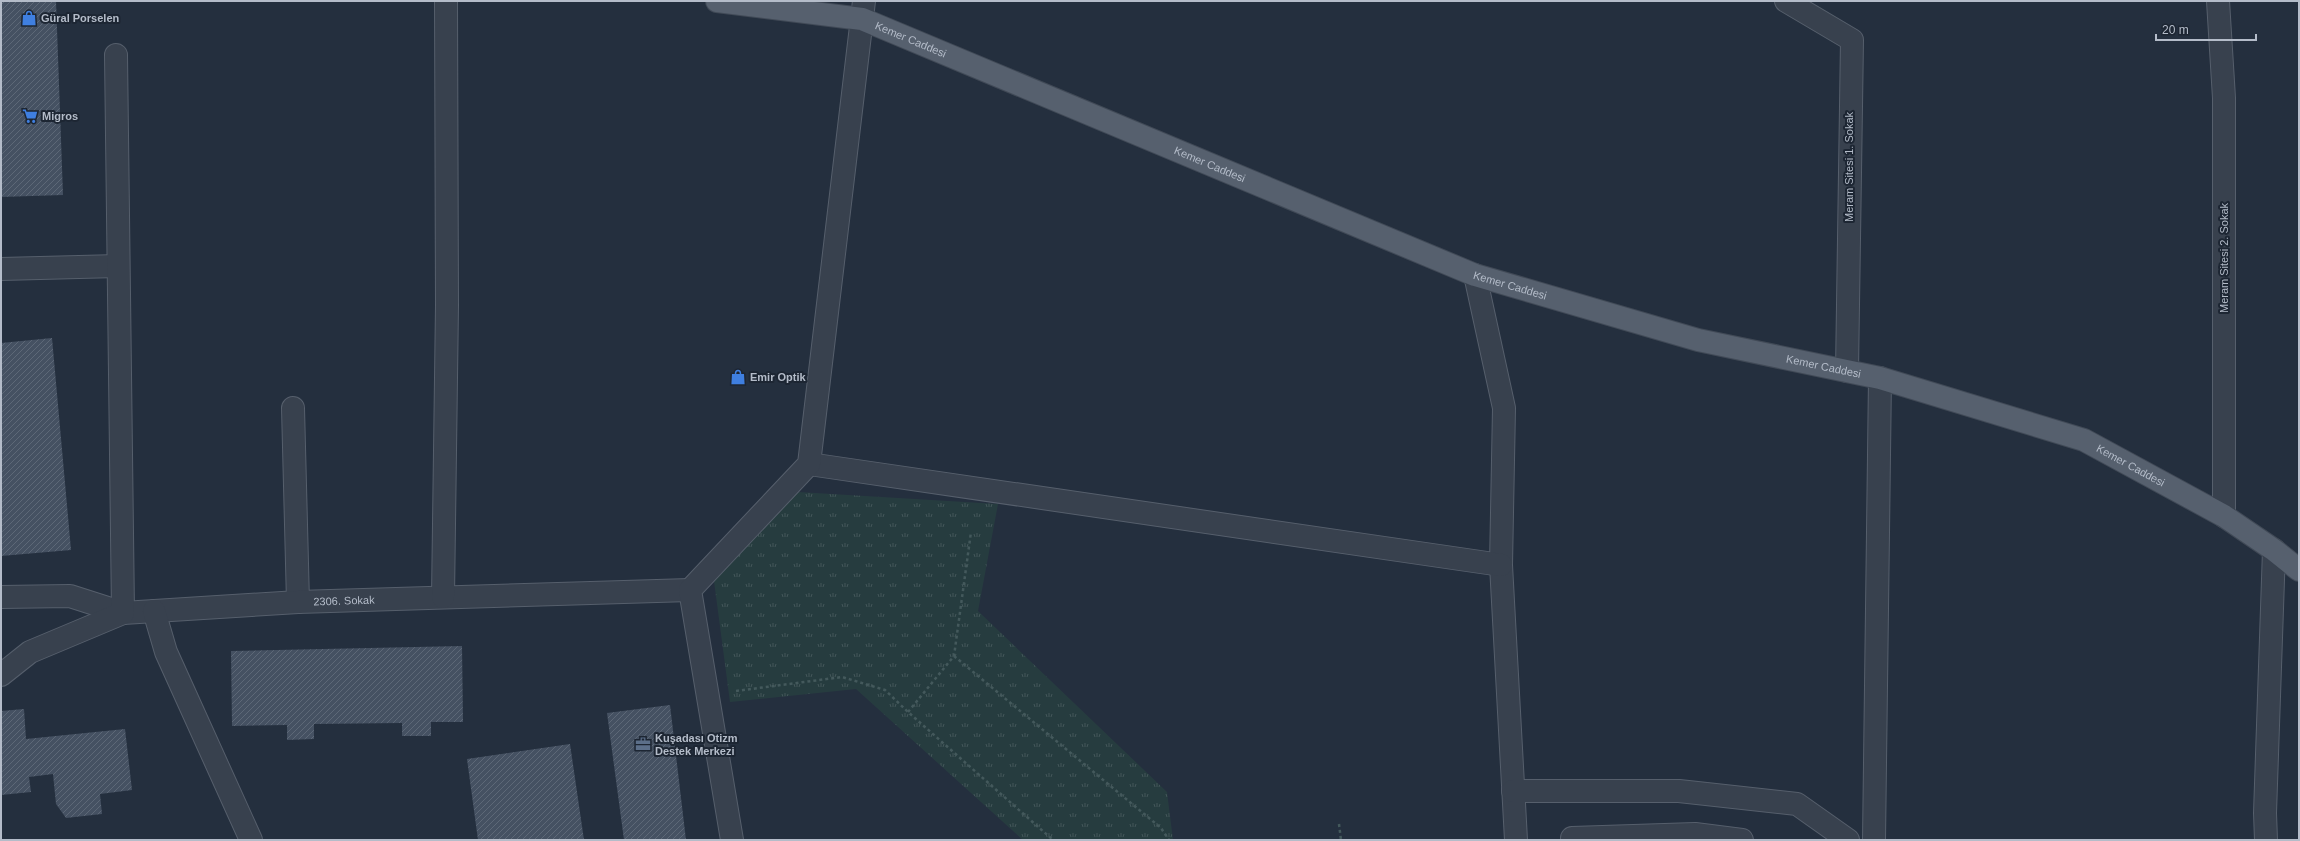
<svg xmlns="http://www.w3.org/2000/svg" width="2300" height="841" viewBox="0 0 2300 841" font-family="Arial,sans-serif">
  <defs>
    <pattern id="park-tufts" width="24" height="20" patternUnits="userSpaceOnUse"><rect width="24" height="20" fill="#263c3f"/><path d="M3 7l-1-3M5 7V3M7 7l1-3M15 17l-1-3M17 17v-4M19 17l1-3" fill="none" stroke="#435659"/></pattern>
    <pattern id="building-hatch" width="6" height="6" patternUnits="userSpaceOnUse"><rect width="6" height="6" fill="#455162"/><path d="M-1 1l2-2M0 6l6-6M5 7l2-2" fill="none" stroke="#5d6877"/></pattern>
  </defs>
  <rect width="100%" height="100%" fill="#242f3e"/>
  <!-- park -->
  <polygon fill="url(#park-tufts)" points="798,492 998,504 978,611 1167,792 1173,840 1023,840 856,689 730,702 714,581"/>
  <!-- building -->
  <g fill="url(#building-hatch)">
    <polygon points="1,1 56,1 63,195 1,197"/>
    <polygon points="52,338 71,550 1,556 1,343"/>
    <polygon points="462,646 463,722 431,722 431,736 402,736 402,723 314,724 314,739 287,740 287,725 232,726 231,651"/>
    <polygon points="670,705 686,840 624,840 607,713"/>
    <polygon points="24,709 26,739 125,729 132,790 100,794 102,814 66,818 56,804 53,774 29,777 31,792 1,795 1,711"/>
    <polygon points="570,744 584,840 478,840 467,759"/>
  </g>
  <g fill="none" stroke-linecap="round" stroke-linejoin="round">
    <!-- minor casing -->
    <g stroke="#565f6c" stroke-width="24">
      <g id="minor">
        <polyline points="1786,1 1852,40 1847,371"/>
        <polyline points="2218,1 2224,98 2224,516"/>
        <polyline points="1,269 118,266"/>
        <polyline points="1475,275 1504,408 1501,565 1516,840"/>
        <polyline points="293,408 298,602"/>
        <polyline points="809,464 1501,565"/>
        <path id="s1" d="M 1,597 L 70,596 L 123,613 L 298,602 L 690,590"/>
        <polyline points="443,597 447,305 446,1"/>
        <polyline points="154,611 166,652 251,840"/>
        <polyline points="1,675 30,652 123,613 116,55"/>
        <polyline points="1513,791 1679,791 1797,804 1848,840"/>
        <polyline points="732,840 690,590 809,464 864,1"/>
        <polyline points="1572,840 1572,838 1695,834 1742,840"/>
        <polyline points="1874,840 1880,378"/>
        <polyline points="2266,840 2265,813 2274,550"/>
      </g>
    </g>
    <!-- major casing -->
    <g stroke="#414a57" stroke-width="24">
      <g id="major">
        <path id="s2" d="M 717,1 L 862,19 L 1475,275 L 1698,340 L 1880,378 L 2084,440 L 2224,516 L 2274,550 L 2299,570"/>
      </g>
    </g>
    <!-- path -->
    <g stroke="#44595c" stroke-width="2.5" stroke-dasharray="3 3" stroke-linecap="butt">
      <polyline points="954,656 1161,828 1169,840"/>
      <polyline points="736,691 842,677 885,690 908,712 1053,840"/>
      <polyline points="908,712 954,656 971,532"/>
      <polyline points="1339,824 1341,840"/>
    </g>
    <!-- minor -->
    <use href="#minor" stroke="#38414e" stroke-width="22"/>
    <!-- major -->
    <use href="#major" stroke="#56606e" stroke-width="22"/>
  </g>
  <!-- icons -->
  <defs>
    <g id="shop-bare" transform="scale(1.2)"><path d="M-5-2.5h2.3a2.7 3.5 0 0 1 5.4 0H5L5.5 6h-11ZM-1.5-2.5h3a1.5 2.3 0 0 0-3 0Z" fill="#3f7fe0" stroke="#1d2633" stroke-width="2.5" paint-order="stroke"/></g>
    <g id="supermarket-bare" transform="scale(1.2)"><path d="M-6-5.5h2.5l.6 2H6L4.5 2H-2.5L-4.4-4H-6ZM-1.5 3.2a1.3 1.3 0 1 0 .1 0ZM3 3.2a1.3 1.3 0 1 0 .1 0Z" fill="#3f7fe0" stroke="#1d2633" stroke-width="2.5" paint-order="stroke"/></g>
    <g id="office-bare" transform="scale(1.2)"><path d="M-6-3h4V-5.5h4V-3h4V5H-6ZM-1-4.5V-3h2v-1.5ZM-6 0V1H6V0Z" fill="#5c6f8a" stroke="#1d2633" stroke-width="2.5" paint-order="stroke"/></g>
  </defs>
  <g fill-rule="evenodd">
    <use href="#shop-bare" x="29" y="18"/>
    <use href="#supermarket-bare" x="30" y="116"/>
    <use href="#shop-bare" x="738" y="377"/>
    <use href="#office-bare" x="643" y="744"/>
  </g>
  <g text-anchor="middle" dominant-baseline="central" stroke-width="4" stroke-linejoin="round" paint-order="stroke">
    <!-- poi labels -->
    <g font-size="11" font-weight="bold" fill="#b4bcc9" stroke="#1d2633" text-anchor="start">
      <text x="41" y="18">Güral Porselen</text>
      <text x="42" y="116">Migros</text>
      <text x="750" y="377">Emir Optik</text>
      <text x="655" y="738">Kuşadası Otizm<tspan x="655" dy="13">Destek Merkezi</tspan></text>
    </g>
    <!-- street labels -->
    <g font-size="11" fill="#b4bcc9" stroke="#1d2633">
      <text stroke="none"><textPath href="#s2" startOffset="199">Kemer Caddesi</textPath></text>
      <text stroke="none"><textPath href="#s2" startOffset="523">Kemer Caddesi</textPath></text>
      <text transform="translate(1849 167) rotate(-90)">Meram Sitesi 1. Sokak</text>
      <text transform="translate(2224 258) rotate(-90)">Meram Sitesi 2. Sokak</text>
      <text stroke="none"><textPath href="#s2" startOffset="847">Kemer Caddesi</textPath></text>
      <text stroke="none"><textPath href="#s2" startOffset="1171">Kemer Caddesi</textPath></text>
      <text stroke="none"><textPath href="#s2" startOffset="1495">Kemer Caddesi</textPath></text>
      <text stroke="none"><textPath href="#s1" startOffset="346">2306. Sokak</textPath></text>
    </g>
  </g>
  <!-- border -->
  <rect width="2300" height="841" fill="none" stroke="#b4bcc9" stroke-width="4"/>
  <!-- scale -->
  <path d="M2156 34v6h100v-6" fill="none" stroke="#b4bcc9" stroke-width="2"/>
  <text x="2162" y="34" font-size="12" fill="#b4bcc9" stroke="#1d2633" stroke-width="3" paint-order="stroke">20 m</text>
</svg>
